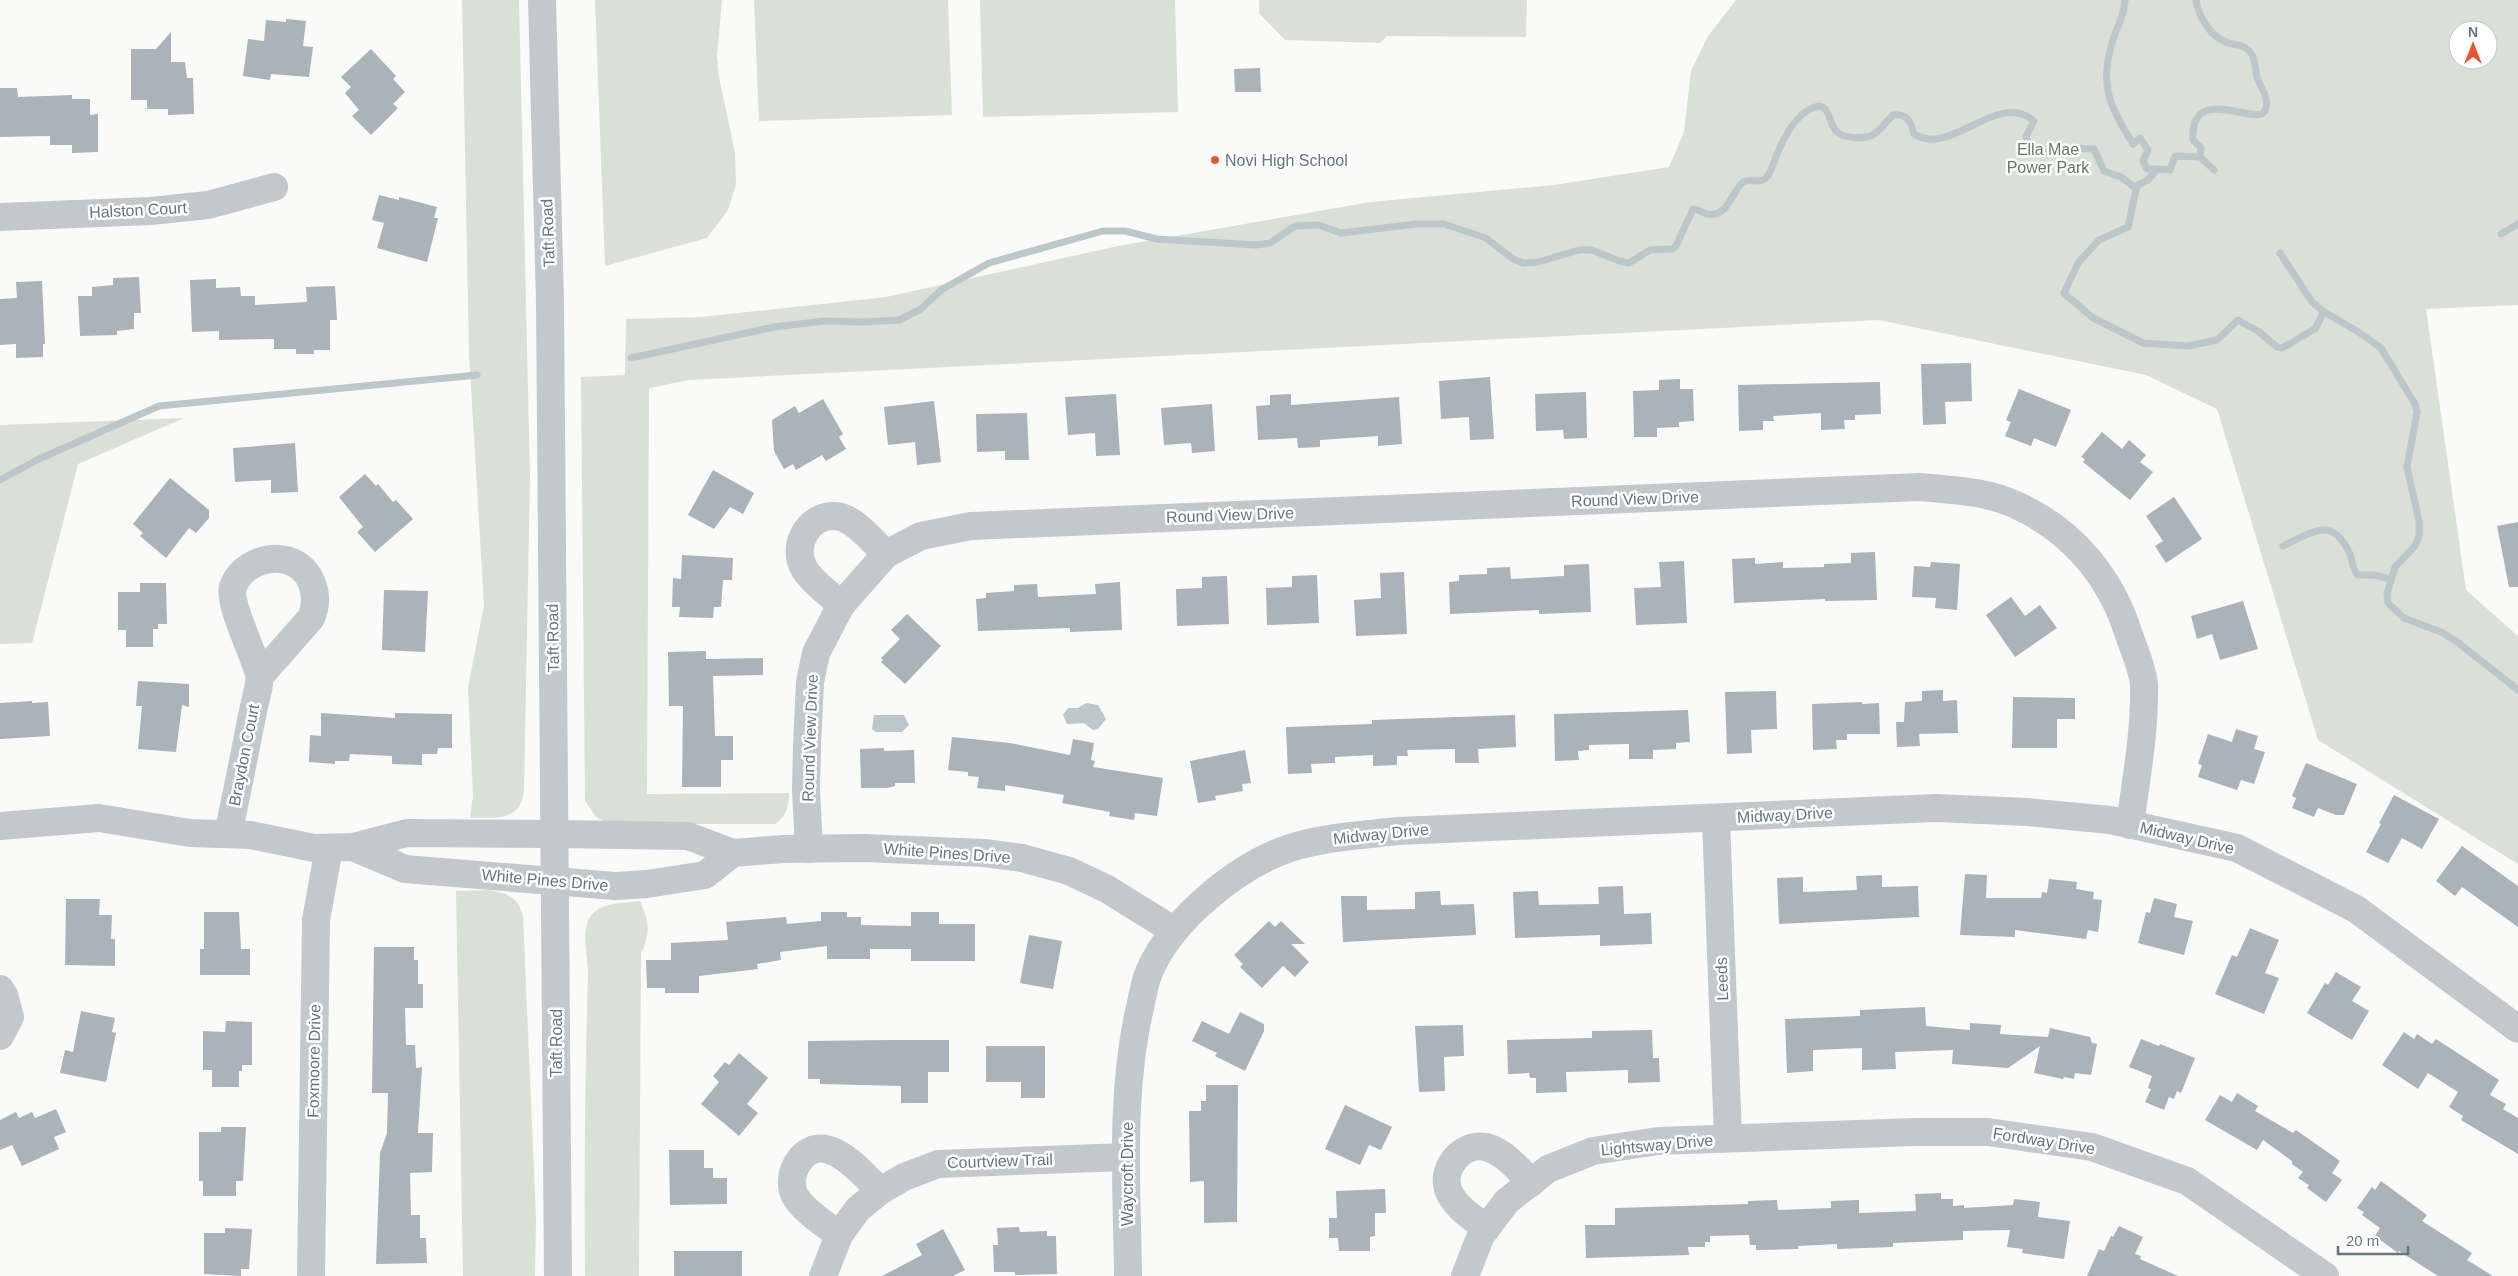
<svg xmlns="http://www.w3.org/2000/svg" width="2518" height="1276" viewBox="0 0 2518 1276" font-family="Helvetica,sans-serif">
  <rect width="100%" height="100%" fill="#fafaf8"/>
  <!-- green -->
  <g fill="#dadfd7" fill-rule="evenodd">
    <path d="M 462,0 L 519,0 L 530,476 L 524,791 C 520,823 495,817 470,818 L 473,796 L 468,688 L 484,605 L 469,354 Z"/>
    <polygon points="595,0 722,0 717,55 719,77 735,153 736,184 728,210 707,238 605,266"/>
    <polygon points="754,0 948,0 952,115 759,121"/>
    <polygon points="980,0 1175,0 1178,112 983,117"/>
    <polygon points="1259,0 1527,0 1526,37 1387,36 1380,43 1285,40 1259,13"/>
    <path d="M 1736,0 L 2518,0 L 2518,305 L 2426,309 L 2466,590 L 2518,636 L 2518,864 L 2318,740 L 2217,409 L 2146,375 L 1879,320 L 689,380 L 649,388 L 647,794 L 789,793 C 789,807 786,815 776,824 L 610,824 L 596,817 L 585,801 L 581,377 L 625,375 L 626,319 L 701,317 L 886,297 L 1118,246 L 1371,202 L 1554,185 L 1669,167 L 1684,132 L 1691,71 L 1708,36 ZM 2458,30 L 2488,30 L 2488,60 L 2458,60 Z"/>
    <polygon points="184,418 78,464 32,643 0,644 0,425"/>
    <path d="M 489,890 C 507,893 518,897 523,916 L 536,1218 L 535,1276 L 463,1276 L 456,891 Z"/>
    <path d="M 640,901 C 649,921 651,933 641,953 L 639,1276 L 585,1276 C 584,1175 585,1074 588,972 C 588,955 580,932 591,916 C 601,902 624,903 640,901 Z"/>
  </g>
  <!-- water -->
  <g fill="#bbc7cb">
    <polygon points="1086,703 1098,705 1106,719 1098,729 1093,730 1084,723 1067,724 1063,715 1068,708 1078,708"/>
    <polygon points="874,715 904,715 909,725 902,732 876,732 872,729"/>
  </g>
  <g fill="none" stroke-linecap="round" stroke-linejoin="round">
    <!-- stream -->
    <g stroke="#bbc7cb" stroke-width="7">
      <path d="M 2196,0 C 2199,17 2209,35 2226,42 C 2234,46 2243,43 2250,52 C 2256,59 2255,69 2257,77 C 2259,85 2265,91 2266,99 C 2267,103 2267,110 2263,113 C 2252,123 2190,84 2193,140 L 2201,148 L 2200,157 L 2214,170"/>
      <polyline points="2157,169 2170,170 2175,156 2200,157"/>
      <polyline points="2137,186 2128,227 2099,240 2078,263 2064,293 2093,318 2143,343 2188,346 2217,340 2238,320 2258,331 2277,347 2282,348 2315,329 2324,312"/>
      <polyline points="2501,234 2518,224"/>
      <polyline points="2280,253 2312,302 2324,312 2357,331 2381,348 2415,404 2417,412 2407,467 2419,521 2419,536 2415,546 2395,567 2387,594 2388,603 2404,618 2441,632 2456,641 2518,690"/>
      <path d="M 631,358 L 774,327 L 825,321 L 863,322 L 899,320 L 921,309 L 941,290 L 989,263 L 1103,231 L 1125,231 L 1157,239 L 1256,245 L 1270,243 L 1295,226 L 1319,225 L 1341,233 L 1417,224 L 1444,224 L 1486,238 L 1513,259 L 1523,263 L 1538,262 L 1579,250 L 1592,250 L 1619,261 L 1629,263 L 1650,250 L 1672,249 L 1676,246 L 1693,209 C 1699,209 1702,213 1707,214 C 1728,218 1732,192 1742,183 C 1748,177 1759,185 1766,178 C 1772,172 1774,161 1777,154 C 1784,137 1797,113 1815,107 C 1829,102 1829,122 1835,130 C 1842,139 1865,140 1874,134 C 1881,130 1887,121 1893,115 C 1907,113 1911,122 1914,134 C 1951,158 1998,89 2034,121 L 2026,137 L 2030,150 L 2048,153 L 2066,148 L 2094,149 L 2104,171 L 2121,177 L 2134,187 L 2148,180 L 2157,169 L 2147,169 L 2143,161 L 2148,150 L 2140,138 L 2133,144 C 2110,106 2098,85 2113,40 C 2118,24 2124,17 2125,0"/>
      <polyline points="0,480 39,459 159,406 477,375"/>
      <path d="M 2283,546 C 2313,532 2332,515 2350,554 C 2353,561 2352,570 2358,575 L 2374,575 L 2390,579"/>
    </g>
  </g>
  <!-- building -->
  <g fill="#aab3b9">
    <polygon points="286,19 306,21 303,46 313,47 309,77 271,74 270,80 243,76 248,39 264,41 266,20 286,22"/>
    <polygon points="171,32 171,62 185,62 187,78 193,78 194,114 168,115 168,109 147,109 147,100 131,100 131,49 156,49"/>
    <polygon points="371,49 396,76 393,79 405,92 393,104 398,108 371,135 352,116 359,110 345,93 351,87 341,77"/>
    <polygon points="1260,68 1261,92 1235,92 1234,69"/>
    <polygon points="0,88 17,88 18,97 72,95 72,99 90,99 90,115 98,114 98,152 72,153 72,145 50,145 50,136 0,137"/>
    <polygon points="379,195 399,200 399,197 437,207 434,218 438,218 427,262 377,248 384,223 372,220"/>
    <polygon points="139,277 141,313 134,313 134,329 117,331 117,335 80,336 78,296 92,296 92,287 113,285 113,278"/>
    <polygon points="216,279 216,288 240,287 241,296 255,296 255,305 307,302 306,287 335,286 337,320 330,320 330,350 314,350 314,354 296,354 296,349 274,349 274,339 219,340 219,331 192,332 190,280"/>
    <polygon points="42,281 45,344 43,344 43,357 16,358 16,344 0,345 0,299 17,298 16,282"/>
    <polygon points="1971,363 1972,401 1945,402 1946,424 1923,425 1921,364"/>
    <polygon points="1490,377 1494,439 1470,440 1469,417 1441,419 1439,381"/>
    <polygon points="1680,379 1680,389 1693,389 1694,421 1679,422 1679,427 1657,428 1657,437 1634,437 1633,391 1659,390 1659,380"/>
    <polygon points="1880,382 1881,414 1855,415 1855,420 1844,420 1845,429 1821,430 1821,413 1773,416 1774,421 1763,421 1763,430 1739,431 1738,385"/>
    <polygon points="2019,389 2071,410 2056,447 2034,438 2031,446 2005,436 2011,422 2006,420"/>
    <polygon points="1586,392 1587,438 1564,439 1563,430 1536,431 1535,394"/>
    <polygon points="1116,394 1120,455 1096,456 1095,433 1068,435 1065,397"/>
    <polygon points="1291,394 1291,405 1399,397 1402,444 1378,446 1378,436 1320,440 1320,447 1298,448 1297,438 1258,440 1256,406 1270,405 1270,395"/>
    <polygon points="823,399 843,434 839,437 846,449 826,461 822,455 796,470 793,464 784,469 774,451 772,420 795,406 799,413"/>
    <polygon points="934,401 941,462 917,465 915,442 888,445 884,407"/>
    <polygon points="1212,404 1215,451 1192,453 1191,443 1164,445 1161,408"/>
    <polygon points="1027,413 1029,460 1005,460 1005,451 977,452 976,414"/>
    <polygon points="2102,432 2122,449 2129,440 2146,455 2140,462 2153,472 2130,500 2083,462 2085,459 2081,457"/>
    <polygon points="295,443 298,492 271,493 271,480 235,482 233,448"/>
    <polygon points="713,470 754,493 743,514 730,507 714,529 688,515"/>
    <polygon points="365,474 376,486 378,484 393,502 396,500 413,519 375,552 357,532 363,527 339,497"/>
    <polygon points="170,478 209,510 209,518 196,533 189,528 166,558 140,536 143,533 133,524"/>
    <polygon points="2174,497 2202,539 2166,563 2155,546 2163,541 2146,516"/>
    <polygon points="2518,522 2518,587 2509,587 2497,526"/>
    <polygon points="1875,552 1877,600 1825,601 1825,599 1734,603 1732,559 1755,558 1755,564 1783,562 1783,568 1824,567 1824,564 1851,563 1851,553"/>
    <polygon points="682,555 733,558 732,580 723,580 721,607 714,607 713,618 679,617 680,607 672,607 673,578 681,579"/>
    <polygon points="1684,561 1687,623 1636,625 1634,588 1661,587 1659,562"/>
    <polygon points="1931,562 1960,564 1957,610 1935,608 1936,598 1912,597 1914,566 1930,567"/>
    <polygon points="1589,564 1591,612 1539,614 1539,610 1450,614 1449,582 1459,581 1459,575 1487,574 1487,568 1510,567 1511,579 1564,576 1564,565"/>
    <polygon points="1404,572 1407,634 1356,636 1354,600 1381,598 1380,573"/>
    <polygon points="1317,575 1319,623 1267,625 1266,588 1292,587 1292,576"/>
    <polygon points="1227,576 1229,624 1177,626 1176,589 1202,588 1202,577"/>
    <polygon points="1120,582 1122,630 1070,632 1070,628 978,631 976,599 986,598 986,593 1014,591 1014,585 1037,584 1038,597 1096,594 1095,584"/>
    <polygon points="140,583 166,583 167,624 158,624 158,629 153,629 153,647 126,647 126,630 118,630 118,592 140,592"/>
    <polygon points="384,590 428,591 425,652 382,650"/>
    <polygon points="2011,597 2025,616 2040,605 2057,628 2015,657 1986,615"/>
    <polygon points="2243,601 2258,649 2220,660 2212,634 2197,639 2191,616"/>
    <polygon points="907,614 941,646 905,684 881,662 883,660 881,658 900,639 891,630"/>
    <polygon points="706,651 706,659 763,658 763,675 713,676 715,736 733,736 733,760 721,760 721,787 682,787 683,706 669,706 668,652"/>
    <polygon points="138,681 189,684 189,707 182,705 176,752 138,749 142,706 136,706"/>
    <polygon points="1943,690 1943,701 1957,700 1958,733 1919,734 1920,746 1897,747 1896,722 1904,722 1905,702 1922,701 1922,691"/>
    <polygon points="1776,691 1777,729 1751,730 1752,753 1727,754 1725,692"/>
    <polygon points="2013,697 2075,698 2075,719 2057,719 2057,748 2012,748"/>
    <polygon points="32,701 32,703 48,702 50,736 0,739 0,703"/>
    <polygon points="1862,702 1862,704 1879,703 1880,734 1847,734 1847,740 1836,740 1837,749 1813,750 1812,704"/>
    <polygon points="1688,710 1690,742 1676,743 1676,749 1653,750 1653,759 1629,759 1629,744 1589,745 1589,750 1578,751 1579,760 1555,761 1554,714"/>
    <polygon points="321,713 395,718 395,713 452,714 452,748 438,748 437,754 422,754 422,765 392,764 392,756 350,754 349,761 335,761 335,764 309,762 310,735 321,736"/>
    <polygon points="1515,715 1516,747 1478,749 1479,763 1455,763 1455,749 1407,750 1408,756 1397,756 1397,765 1373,766 1373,755 1335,757 1335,763 1311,764 1312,773 1288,774 1286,727 1372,724 1372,720"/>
    <polygon points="2236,729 2258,736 2254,749 2265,752 2254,784 2241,780 2237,790 2198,777 2202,765 2198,764 2208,734 2232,742"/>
    <polygon points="952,737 1010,743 1070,755 1073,739 1094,743 1091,760 1095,761 1093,767 1163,778 1157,816 1135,813 1134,820 1109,816 1110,812 1062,803 1064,795 1005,785 1005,791 977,788 979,777 968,776 968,772 948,770"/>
    <polygon points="884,748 884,751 914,750 915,783 895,783 895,786 887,788 861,788 860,749"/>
    <polygon points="1245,750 1251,783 1242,784 1243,791 1215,796 1216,800 1198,803 1190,761"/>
    <polygon points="2306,763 2357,784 2344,815 2336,815 2318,808 2314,817 2292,808 2296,798 2292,796"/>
    <polygon points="2394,795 2439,819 2422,849 2402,838 2388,863 2366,852 2381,824 2379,823"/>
    <polygon points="2462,846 2518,886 2518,927 2462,887 2455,896 2436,881"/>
    <polygon points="1965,874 1987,875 1986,898 2041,898 2042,892 2047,893 2049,879 2077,882 2076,889 2094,892 2093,899 2102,900 2098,932 2088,930 2086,939 2015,930 2015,937 1960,935"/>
    <polygon points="1882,875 1882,887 1918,886 1919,917 1779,924 1777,878 1803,877 1803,892 1857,890 1856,876"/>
    <polygon points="1623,886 1624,914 1651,913 1652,944 1600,946 1600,935 1515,938 1513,892 1538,891 1539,905 1599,904 1598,887"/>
    <polygon points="1440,891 1441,905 1474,904 1476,935 1343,942 1341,896 1367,896 1367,910 1415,909 1415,892"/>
    <polygon points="2154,898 2177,904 2174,917 2193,921 2184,955 2138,943 2146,912 2150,913"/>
    <polygon points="66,899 100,899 99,915 112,915 111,939 115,939 115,966 65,965"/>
    <polygon points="204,912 239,912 241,949 250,949 250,975 200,975 200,949 204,949"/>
    <polygon points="821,912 847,912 847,917 861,917 861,925 911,926 911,912 939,912 939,924 975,924 975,961 911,961 911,949 870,949 870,959 827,959 827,946 780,952 781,960 757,964 758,969 699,976 699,993 665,993 665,988 647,988 646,960 671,960 671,943 728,940 726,922 786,917 787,924 821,921"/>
    <polygon points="1269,921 1275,927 1281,921 1305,944 1291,944 1309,962 1295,977 1283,966 1262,988 1240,967 1243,964 1234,955"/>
    <polygon points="2250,928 2279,940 2265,973 2279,978 2264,1014 2215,994 2232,955 2237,957"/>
    <polygon points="1029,935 1062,941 1053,989 1020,983"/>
    <polygon points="374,947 414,947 414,960 418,960 418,984 423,984 423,1008 405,1008 406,1045 415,1045 416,1068 422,1067 418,1133 433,1133 432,1172 410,1173 411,1215 420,1215 420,1238 426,1238 427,1263 376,1264 380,1153 387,1133 388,1093 372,1093"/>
    <polygon points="2336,972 2361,987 2352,1001 2369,1011 2352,1040 2307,1013 2325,983 2328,985"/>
    <polygon points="1925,1007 1926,1026 1970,1030 1970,1023 2001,1025 2000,1034 2048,1037 2050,1028 2090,1037 2092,1043 2097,1044 2091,1075 2075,1073 2074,1079 2064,1077 2063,1079 2034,1073 2040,1046 2008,1068 1952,1064 1953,1050 1895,1052 1896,1069 1862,1070 1862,1048 1813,1050 1813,1071 1787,1073 1785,1019 1860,1016 1860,1010"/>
    <polygon points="81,1011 115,1018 112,1032 116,1033 106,1082 60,1073 65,1050 73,1052"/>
    <polygon points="1240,1012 1264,1024 1264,1031 1245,1071 1215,1056 1217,1053 1192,1041 1202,1021 1229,1034"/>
    <polygon points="226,1021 252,1022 252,1065 242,1065 242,1071 239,1071 239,1087 212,1087 212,1070 203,1070 203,1031 225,1032"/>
    <polygon points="1463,1025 1464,1056 1444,1057 1445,1091 1419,1092 1415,1026"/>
    <polygon points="1652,1030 1653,1058 1659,1058 1660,1082 1628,1083 1628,1070 1566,1072 1567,1092 1536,1093 1536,1078 1530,1078 1529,1073 1508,1074 1507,1040 1592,1038 1592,1031"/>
    <polygon points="2404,1032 2414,1039 2417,1034 2432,1044 2436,1039 2499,1080 2490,1095 2506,1104 2503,1109 2518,1118 2518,1154 2461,1120 2463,1116 2449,1107 2458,1092 2428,1073 2418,1089 2382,1065"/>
    <polygon points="2141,1039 2159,1046 2160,1044 2195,1058 2181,1093 2177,1091 2174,1099 2169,1097 2164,1110 2145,1102 2151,1089 2148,1088 2152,1076 2129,1067"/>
    <polygon points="892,1040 949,1040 949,1072 928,1072 928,1103 901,1103 901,1086 820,1084 820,1079 808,1079 808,1041"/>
    <polygon points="986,1046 1045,1046 1045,1098 1021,1098 1021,1082 986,1082"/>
    <polygon points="739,1053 768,1078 747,1104 758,1113 739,1136 701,1104 719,1082 713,1076 725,1062 729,1065"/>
    <polygon points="1206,1085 1238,1085 1237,1222 1204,1223 1204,1181 1190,1182 1189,1111 1201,1111 1201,1101 1206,1101"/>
    <polygon points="2237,1093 2258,1106 2255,1111 2293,1133 2296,1130 2340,1161 2332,1173 2342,1180 2326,1202 2307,1188 2309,1185 2298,1178 2303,1172 2292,1164 2292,1161 2263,1140 2257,1150 2205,1120 2220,1095 2232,1102"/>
    <polygon points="1345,1105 1392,1127 1381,1150 1369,1145 1360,1165 1325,1149"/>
    <polygon points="56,1109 66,1132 54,1137 59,1149 22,1166 12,1145 0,1150 0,1120 16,1112 19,1118 32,1112 35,1118"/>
    <polygon points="221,1127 246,1127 243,1181 236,1181 236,1196 203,1196 203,1181 199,1181 199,1132 221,1132"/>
    <polygon points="669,1150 704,1150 704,1168 713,1168 713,1178 727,1178 727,1204 670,1205"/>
    <polygon points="2381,1181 2427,1215 2422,1221 2472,1253 2467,1260 2493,1276 2438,1276 2399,1251 2398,1253 2375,1236 2380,1228 2362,1215 2364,1212 2357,1208 2372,1187 2375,1190"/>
    <polygon points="1385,1189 1386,1213 1375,1213 1375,1236 1370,1237 1370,1251 1339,1251 1338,1238 1329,1238 1329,1218 1337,1218 1336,1191"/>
    <polygon points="1941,1193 1941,1199 1953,1199 1953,1206 1964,1205 1964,1208 2013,1205 2014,1199 2040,1202 2038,1217 2070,1221 2064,1259 2022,1253 2023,1249 2007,1247 2010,1230 1963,1231 1963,1240 1893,1243 1893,1247 1837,1249 1837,1244 1798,1246 1798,1249 1756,1250 1756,1245 1750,1245 1749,1235 1710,1236 1710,1242 1705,1242 1705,1247 1688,1247 1689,1255 1586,1258 1585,1225 1615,1225 1615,1208 1748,1204 1748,1201 1777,1200 1778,1210 1831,1208 1831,1201 1859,1200 1859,1213 1916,1211 1915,1194"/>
    <polygon points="2119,1226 2143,1237 2135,1254 2141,1256 2140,1259 2178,1276 2087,1276 2099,1249 2104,1251 2111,1236 2113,1237"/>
    <polygon points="1019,1227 1020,1232 1047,1231 1047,1236 1056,1236 1057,1274 1015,1275 1015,1272 994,1272 993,1245 998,1245 997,1228"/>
    <polygon points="225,1228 252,1229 249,1269 241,1269 241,1276 204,1274 204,1233 225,1233"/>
    <polygon points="943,1229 965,1270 953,1276 882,1276 922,1255 916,1244"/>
    <rect x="674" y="1251" width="68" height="25"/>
  </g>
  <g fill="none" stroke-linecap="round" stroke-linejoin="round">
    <!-- minor -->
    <g stroke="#c3c8cc" stroke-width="28">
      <polyline points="0,217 151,211 208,205 274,187"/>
      <path d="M 841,605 C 830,594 813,583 805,570 C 789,545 811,510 841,517 C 858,522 874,543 886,554"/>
      <polyline points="1716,819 1728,1138"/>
      <polyline points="0,826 99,818 190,833 250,835 314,848 353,847 407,833 555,834 688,836 733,853 783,849 864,848 984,853 1022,858 1069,871 1107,889 1173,930"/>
      <path d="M 228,834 C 237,793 245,752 253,711 C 255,700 261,684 259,674 C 254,654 228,603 233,587 C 240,566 266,555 286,560 C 311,566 321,595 311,618 L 260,676"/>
      <polyline points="353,847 405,869 615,886 647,884 705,875 733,853"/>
      <path d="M 809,849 L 806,790 L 807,746 L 810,682 L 816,653 L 841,605 L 886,554 L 921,536 L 971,526 L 1920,487 C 1952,490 1987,491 2016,505 C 2072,530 2111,577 2129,635 C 2134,650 2143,669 2144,685 C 2145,732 2136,779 2130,825"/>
      <polyline points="0,989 4,995 10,1017 0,1036"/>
      <path d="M 1487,1228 C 1473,1218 1458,1209 1450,1194 C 1438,1171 1461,1142 1486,1147 C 1503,1151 1520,1170 1531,1183"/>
      <path d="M 839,1235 C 825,1224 802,1210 794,1194 C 790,1185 792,1172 797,1164 C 822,1124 861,1172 880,1191"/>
      <polyline points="311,1276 316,920 329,848"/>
      <polyline points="823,1276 839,1235 858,1209 880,1191 904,1177 938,1164 1126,1157"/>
      <path d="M 1128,1276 C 1127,1189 1120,1098 1139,1012 C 1142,1000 1144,984 1149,972 C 1171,920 1237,866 1290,848 C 1325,837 1363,835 1398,831 L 1936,808 L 2027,812 L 2110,820 L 2237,848 L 2356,909 L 2518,1029"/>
      <polyline points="1465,1276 1481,1235 1507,1201 1548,1169 1593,1151 1658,1141 1915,1132 1988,1132 2092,1147 2187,1181 2325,1276"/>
    </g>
    <!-- tertiary -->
    <polyline stroke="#c3c8cc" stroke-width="28" points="542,0 550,302 558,1276"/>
  </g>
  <!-- markers -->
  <circle fill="#e4572e" stroke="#fff" stroke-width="2" cx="1215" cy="160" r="5"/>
  <g text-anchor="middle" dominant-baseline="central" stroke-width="5" stroke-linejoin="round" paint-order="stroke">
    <!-- park labels -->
    <g font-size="16" fill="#687a64" stroke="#fff">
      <text x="2048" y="149">Ella Mae<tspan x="2048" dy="18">Power Park</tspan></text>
    </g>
    <!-- poi labels -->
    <g font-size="16" fill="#657683" stroke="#fff" text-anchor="start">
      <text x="1225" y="160">Novi High School</text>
    </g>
    <!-- street labels -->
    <g font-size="16" fill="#657683" stroke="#fff">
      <text transform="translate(138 210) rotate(-3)">Halston Court</text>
      <text transform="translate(548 233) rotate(-92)">Taft Road</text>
      <text transform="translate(1635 499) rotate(-2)">Round View Drive</text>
      <text transform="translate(1230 515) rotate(-2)">Round View Drive</text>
      <text transform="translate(553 638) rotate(-91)">Taft Road</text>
      <text transform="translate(810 738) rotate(-88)">Round View Drive</text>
      <text transform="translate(244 755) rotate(-79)">Braydon Court</text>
      <text transform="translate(1785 815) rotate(-3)">Midway Drive</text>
      <text transform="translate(1381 834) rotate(-6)">Midway Drive</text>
      <text transform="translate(2187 838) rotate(13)">Midway Drive</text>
      <text transform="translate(947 853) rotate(4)">White Pines Drive</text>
      <text transform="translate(545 880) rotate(5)">White Pines Drive</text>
      <text transform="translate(1722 979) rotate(-92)">Leeds</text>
      <text transform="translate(556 1043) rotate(-90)">Taft Road</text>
      <text transform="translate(314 1061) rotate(-89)">Foxmoore Drive</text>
      <text transform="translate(2044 1141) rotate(9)">Fordway Drive</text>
      <text transform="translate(1657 1145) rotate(-5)">Lightsway Drive</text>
      <text transform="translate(1000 1161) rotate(-2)">Courtview Trail</text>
      <text transform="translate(1127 1174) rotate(-90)">Waycroft Drive</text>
    </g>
  </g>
  <!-- north arrow -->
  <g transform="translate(2473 45)"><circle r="24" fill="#ffffff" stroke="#c1c8cd"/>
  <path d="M0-4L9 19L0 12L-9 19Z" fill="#e4572e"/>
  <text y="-8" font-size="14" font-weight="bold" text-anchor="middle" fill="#657683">N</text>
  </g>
  <!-- scale -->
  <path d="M2338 1246v8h70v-8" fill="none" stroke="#657683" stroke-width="2.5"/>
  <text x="2346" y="1246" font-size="15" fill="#657683" stroke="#ffffff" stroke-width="4" paint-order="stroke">20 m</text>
</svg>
